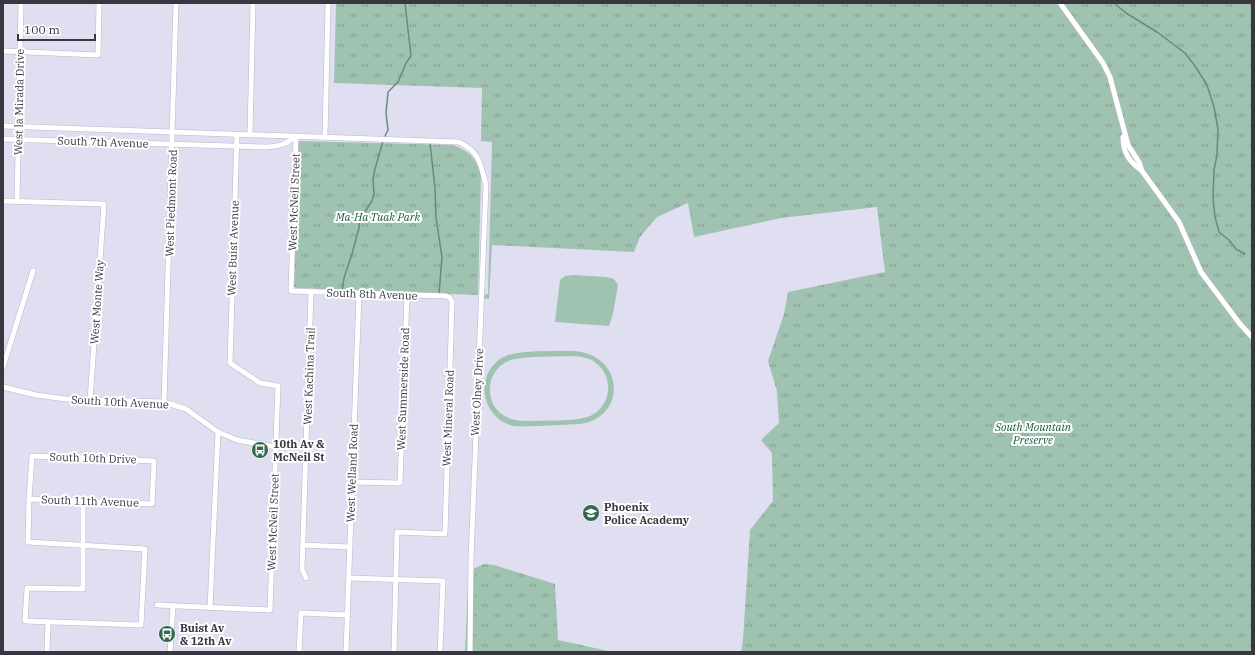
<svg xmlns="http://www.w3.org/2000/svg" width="1255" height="655" viewBox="0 0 1255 655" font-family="'IBM Plex Serif',serif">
  <defs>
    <pattern id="park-tufts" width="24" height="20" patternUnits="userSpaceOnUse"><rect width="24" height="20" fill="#a0c2b0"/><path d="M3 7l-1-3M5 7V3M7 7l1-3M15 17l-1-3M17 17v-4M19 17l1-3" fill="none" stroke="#839e91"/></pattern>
  </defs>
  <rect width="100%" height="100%" fill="#e0def1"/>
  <!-- grass -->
  <g fill="#a0c2b0" fill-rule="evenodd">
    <polygon points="574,275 606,277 614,279 618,285 613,314 609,326 555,322 560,280 565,276"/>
    <path d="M 575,351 C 626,356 626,418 580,424 C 566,425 552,425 538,426 C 530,426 521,427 513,426 C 478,416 474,368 508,355 C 523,350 558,351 575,351 ZM 575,356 C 583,357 591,358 597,364 C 614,378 611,405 592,415 C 579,422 548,420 532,421 C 522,421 512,421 503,415 C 484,402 486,373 506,362 C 520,355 558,357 575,356 Z"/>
  </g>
  <!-- park -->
  <g fill="url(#park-tufts)">
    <polygon points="336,3 1252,3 1252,652 741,652 743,640 750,530 773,501 772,453 761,440 779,423 777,391 768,361 784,314 788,292 885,272 877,207 781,218 694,237 688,203 657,217 640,237 634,252 492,245 489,299 483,298 473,569 484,564 494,565 555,584 558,640 613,652 465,652 481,296 488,294 492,142 481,141 482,88 334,83"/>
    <path d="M 300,141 L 453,145 C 468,150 475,158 481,173 L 478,295 L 297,288 L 294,287 L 298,143 Z"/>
  </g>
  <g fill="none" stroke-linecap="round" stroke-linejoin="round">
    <!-- stream -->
    <g stroke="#658d7b" stroke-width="1.5">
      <polyline points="1114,3 1126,13 1157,32 1185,53 1195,66 1207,85 1214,107 1218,129 1217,155 1214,170 1213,198 1215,217 1219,232 1229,240 1236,249 1245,254"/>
      <polyline points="384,138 388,130 386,113 388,92 398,82 406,63 411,56 405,3"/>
      <polyline points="430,143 435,188 436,218 442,257 439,294"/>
      <polyline points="342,292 344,278 352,254 359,228 360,219 372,201 374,194 373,179 375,169 383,141"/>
    </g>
    <!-- minor casing -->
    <g stroke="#b9b7c9" stroke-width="6">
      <g id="minor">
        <polyline points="1060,3 1103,63 1110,77 1128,145 1139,162 1142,171 1179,222 1201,272 1240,324 1252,337"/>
        <polyline points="3,51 98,55 99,3"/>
        <path d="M 3,126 L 459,142 C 481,153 480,164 486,185 L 471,559 L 470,652"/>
        <polyline points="250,134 253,3"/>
        <polyline points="296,136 291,291 446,296 450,298 452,302 445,534 397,532 394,652"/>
        <polyline points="325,137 328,3"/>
        <path d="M 1123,137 C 1123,153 1129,161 1141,170"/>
        <path d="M 3,139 L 266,147 C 280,146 285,145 296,136"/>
        <polyline points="3,201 104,204 90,400"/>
        <polyline points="17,202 21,3"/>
        <polyline points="3,367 33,271"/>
        <polyline points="3,387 36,395 66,399 164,402 186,409 218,432 237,440 276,447"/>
        <polyline points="164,402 176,3"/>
        <polyline points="352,482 400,483 407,295"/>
        <polyline points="29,499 152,504 154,461 32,456 29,499 28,542 145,549 141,625 25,621 27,588 83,589 83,502"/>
        <polyline points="303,545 350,547"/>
        <polyline points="306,578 302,569 311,292"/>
        <polyline points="349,578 443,581 440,652"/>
        <polyline points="157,605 270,610 278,386 260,383 230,363 237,134"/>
        <polyline points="210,608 218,432"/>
        <polyline points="47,652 48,623"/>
        <polyline points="170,652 173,606"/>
        <polyline points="299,652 301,613 348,615"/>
        <polyline points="346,652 359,294"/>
      </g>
    </g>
    <!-- minor -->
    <use href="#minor" stroke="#fff" stroke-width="5"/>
  </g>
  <!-- icons -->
  <defs>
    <g id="bus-disc" transform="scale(0.9)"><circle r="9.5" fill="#326950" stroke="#fff"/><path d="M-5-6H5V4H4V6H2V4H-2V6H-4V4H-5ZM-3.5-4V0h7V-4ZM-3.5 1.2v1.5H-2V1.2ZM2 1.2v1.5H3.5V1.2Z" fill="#fff"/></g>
    <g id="school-disc" transform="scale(0.9)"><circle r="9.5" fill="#326950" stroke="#fff"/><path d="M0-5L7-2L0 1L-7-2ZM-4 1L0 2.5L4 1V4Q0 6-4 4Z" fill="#fff"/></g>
  </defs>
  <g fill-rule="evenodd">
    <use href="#bus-disc" x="260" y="450"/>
    <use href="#school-disc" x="591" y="513"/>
    <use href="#bus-disc" x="167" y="634"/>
  </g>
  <g text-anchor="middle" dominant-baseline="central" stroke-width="4" stroke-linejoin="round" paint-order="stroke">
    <!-- street labels -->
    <g font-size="11" fill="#38373f" stroke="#fff">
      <text transform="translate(19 102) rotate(-89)">West la Mirada Drive</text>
      <text transform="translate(103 142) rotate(2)">South 7th Avenue</text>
      <text transform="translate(294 202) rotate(-88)">West McNeil Street</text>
      <text transform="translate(171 203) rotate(-88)">West Piedmont Road</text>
      <text transform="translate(233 248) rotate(-88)">West Buist Avenue</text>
      <text transform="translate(372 294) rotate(2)">South 8th Avenue</text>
      <text transform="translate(97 302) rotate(-86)">West Monte Way</text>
      <text transform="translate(309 376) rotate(-88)">West Kachina Trail</text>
      <text transform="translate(403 389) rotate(-88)">West Summerside Road</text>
      <text transform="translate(477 392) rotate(-87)">West Olney Drive</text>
      <text transform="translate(120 402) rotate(3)">South 10th Avenue</text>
      <text transform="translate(448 418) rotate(-88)">West Mineral Road</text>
      <text transform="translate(93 458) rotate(2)">South 10th Drive</text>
      <text transform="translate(352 473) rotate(-88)">West Welland Road</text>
      <text transform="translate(90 501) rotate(2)">South 11th Avenue</text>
      <text transform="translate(273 522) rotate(-88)">West McNeil Street</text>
    </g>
    <!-- park labels -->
    <g font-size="11" font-style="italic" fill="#125a3e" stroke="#fff">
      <text x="378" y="217">Ma-Ha Tuak Park</text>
      <text x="1033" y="427">South Mountain<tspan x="1033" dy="13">Preserve</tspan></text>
    </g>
    <!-- poi labels -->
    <g font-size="11" font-weight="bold" fill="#38373f" stroke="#fff" text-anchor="start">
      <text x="273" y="444">10th Av &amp;<tspan x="273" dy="13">McNeil St</tspan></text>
      <text x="604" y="507">Phoenix<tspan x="604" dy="13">Police Academy</tspan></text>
      <text x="180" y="628">Buist Av<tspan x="180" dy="13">&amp; 12th Av</tspan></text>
    </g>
  </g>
  <!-- border -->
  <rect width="1255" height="655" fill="none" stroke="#38373f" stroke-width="8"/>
  <!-- scale -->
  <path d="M18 34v6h77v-6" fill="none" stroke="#38373f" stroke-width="2"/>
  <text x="24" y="34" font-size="12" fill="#38373f" stroke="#ffffff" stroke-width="3" paint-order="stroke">100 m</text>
</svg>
